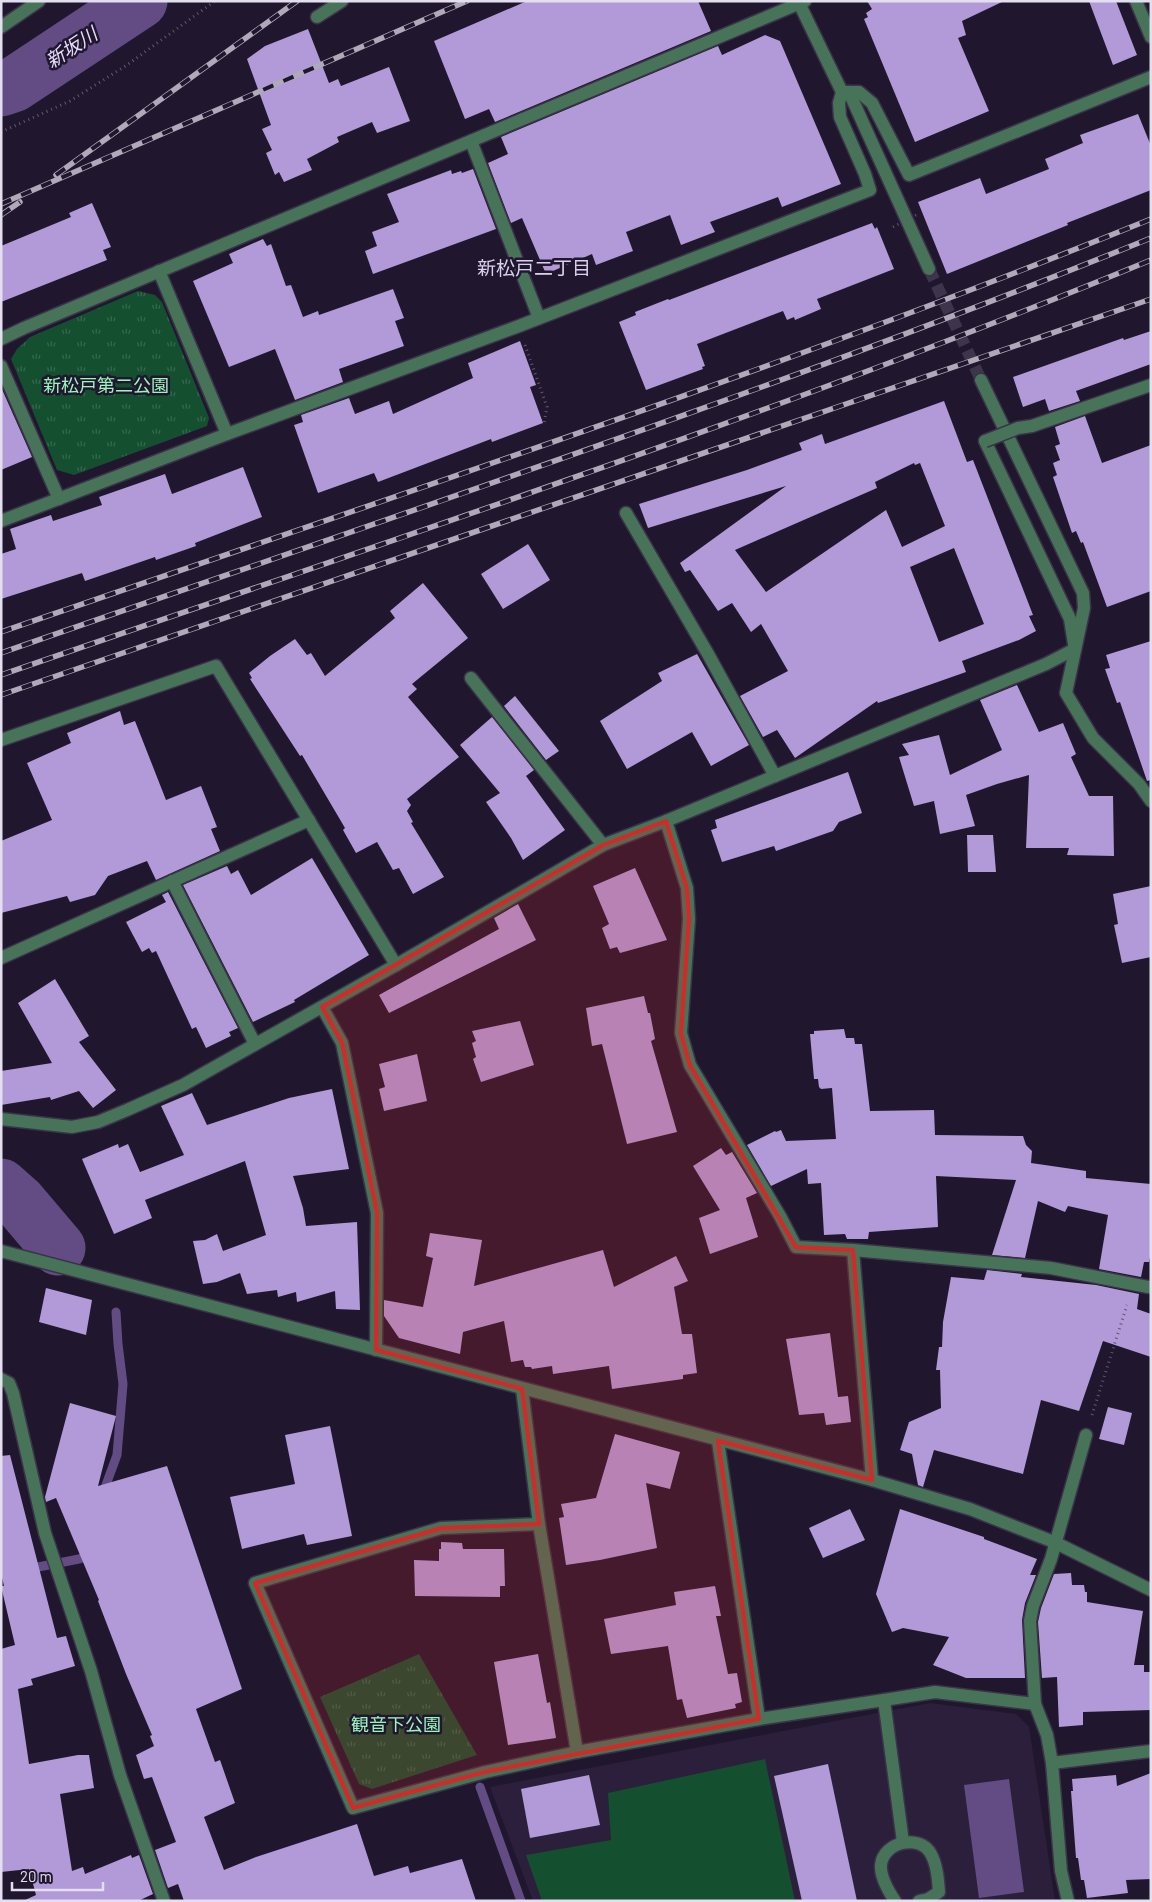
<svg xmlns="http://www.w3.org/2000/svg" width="1152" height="1902" viewBox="0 0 1152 1902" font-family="Barlow,'Noto Sans JP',sans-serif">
  <defs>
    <pattern id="park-tufts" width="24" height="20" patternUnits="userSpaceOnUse" patternTransform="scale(1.25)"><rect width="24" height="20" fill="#144f30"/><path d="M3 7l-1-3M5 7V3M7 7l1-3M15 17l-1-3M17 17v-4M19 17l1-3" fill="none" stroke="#36684e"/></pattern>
  </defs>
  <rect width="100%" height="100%" fill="#20172e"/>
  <!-- built -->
  <polygon fill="#2b1f3c" points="930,1703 1016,1714 1029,1727 1055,1901 533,1901 490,1787"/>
  <!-- grass -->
  <polygon fill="#144f30" points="765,1759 795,1901 542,1901 526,1855 611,1840 608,1793"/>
  <!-- park -->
  <g fill="url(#park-tufts)">
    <polygon points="138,291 155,295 162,302 209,418 207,426 74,475 57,470 11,359 17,349 30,337"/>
    <polygon points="419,1654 477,1755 372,1789 359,1784 320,1697"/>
  </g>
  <!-- water -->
  <polygon fill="#624c83" points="1009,1779 1024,1892 979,1898 964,1785"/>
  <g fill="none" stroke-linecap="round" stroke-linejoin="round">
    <!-- stream -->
    <g stroke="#624c83" stroke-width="9">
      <polyline points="103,1493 117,1455 123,1384 118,1344 116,1312"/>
      <polyline points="28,1569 79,1559 91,1554"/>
      <polyline points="480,1787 521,1901"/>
    </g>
    <!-- river -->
    <g stroke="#624c83" stroke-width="55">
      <polyline points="1,89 13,85 140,1"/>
      <polyline points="1,1186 19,1202 58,1248"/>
    </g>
  </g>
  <!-- building -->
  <g fill="#b19ad7" fill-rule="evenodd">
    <polygon points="527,1 698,1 711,31 495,122 489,109 465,119 434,41"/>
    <polygon points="867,1 1004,1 962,21 966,35 958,38 989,111 915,142 864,19 868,17 866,13 872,9"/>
    <polygon points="1089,1 1116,1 1137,55 1113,65"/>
    <polygon points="308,29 329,83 338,79 341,86 389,67 410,121 377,133 372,122 337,137 339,142 307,159 312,170 284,182 279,172 275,175 266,153 272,150 262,129 271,125 247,59 265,46"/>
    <polygon points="765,35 780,41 841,184 782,207 778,197 710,222 715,232 681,245 670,215 626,232 633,251 596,265 592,254 546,274 522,218 511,223 488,163 508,154 501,137 718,46 722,55"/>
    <polygon points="1138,114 1151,146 1151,190 1067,223 1068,225 947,274 918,202 980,178 986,194 1049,169 1045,159 1083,143 1080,135"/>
    <polygon points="473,169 496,229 373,274 365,251 377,246 372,232 399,222 387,194 451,170 452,174 461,171 462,173"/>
    <polygon points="92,203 111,247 103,250 107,260 1,302 1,246 71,217 69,213"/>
    <polygon points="872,223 875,229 877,227 894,269 817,299 821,309 795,320 794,317 787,320 783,311 697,344 705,366 702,367 703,369 646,390 619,322 636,315 635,312 668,299 669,300"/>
    <polygon points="263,239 267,246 271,244 286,286 291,285 303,317 318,311 319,315 393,289 404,318 395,321 404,346 339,369 343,382 295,400 275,349 229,367 193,281 233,263 229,254"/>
    <polygon points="1151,331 1151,364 1076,391 1080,401 1049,411 1045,399 1023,407 1013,377 1123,338 1124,340"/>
    <polygon points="520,341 536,385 530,387 543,423 492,442 491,439 378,482 374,473 318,493 294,425 303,422 301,415 349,398 355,414 389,401 393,414 473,378 468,363"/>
    <polygon points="1,387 32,457 1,470"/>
    <path d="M 944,401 L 967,462 L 973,460 L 1033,615 L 1029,616 L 1036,631 L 1019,640 L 962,661 L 966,672 L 878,703 L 877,701 L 795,758 L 777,730 L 763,737 L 740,696 L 788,671 L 761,624 L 751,632 L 732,603 L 718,611 L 690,570 L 685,572 L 680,563 L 786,486 L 648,528 L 639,504 L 747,470 L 802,450 L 799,443 L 822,434 L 825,444 ZM 914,463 L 915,465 L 920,463 L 945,526 L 902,547 L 886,510 L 766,592 L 735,550 L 877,488 L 875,482 ZM 954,548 L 984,624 L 939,642 L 910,567 Z"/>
    <polygon points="1085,416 1102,463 1151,445 1151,591 1107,607 1083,542 1081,543 1076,531 1072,533 1053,477 1057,475 1053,463 1060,460 1055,446 1060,444 1055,427"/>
    <polygon points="243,467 262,517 195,543 196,546 156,560 155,557 85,581 82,573 1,599 1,554 16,549 10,529 51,515 53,521 102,505 99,497 165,474 172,494"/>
    <polygon points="528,544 550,580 503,609 481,574"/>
    <polygon points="423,583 468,638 412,684 417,689 408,697 459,757 407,799 411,805 407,811 413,822 411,823 444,877 413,894 399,868 393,870 377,842 356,853 343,830 345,828 302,755 300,756 250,679 252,678 249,673 270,656 295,639 307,655 311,653 325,676 395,618 390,611"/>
    <polygon points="1151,641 1151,780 1147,781 1120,702 1117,703 1105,669 1110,668 1106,655"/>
    <polygon points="697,654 749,745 711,766 692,732 627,769 600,721 662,681 658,673"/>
    <polygon points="1017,685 1039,732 1063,723 1076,754 1071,757 1089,796 1113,796 1114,856 1067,855 1069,848 1026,848 1029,775 997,784 966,795 975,826 940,834 934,801 914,806 899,757 909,755 902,744 939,735 950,775 1002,750 980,700"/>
    <polygon points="515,696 559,751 546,760 504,706"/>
    <polygon points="120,711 124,725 135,721 166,800 201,786 217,827 211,829 220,851 156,880 147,861 108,876 95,895 70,902 67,896 1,913 1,841 52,820 27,763 71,743 67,733"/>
    <polygon points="492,717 534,770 526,776 565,830 523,860 511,838 486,802 500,793 460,745"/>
    <polygon points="848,772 862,813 839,822 833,831 776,851 774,846 722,862 711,830 717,828 715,820"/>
    <polygon points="967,835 993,835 996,872 968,872"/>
    <polygon points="312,858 369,955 294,1000 295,1002 253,1022 183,885 227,866 231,874 238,870 251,895"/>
    <polygon points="635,868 667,940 620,953 617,947 610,949 602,928 609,924 593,886"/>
    <polygon points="1151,886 1151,957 1122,963 1114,925 1118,924 1113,894"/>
    <polygon points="168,892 238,1028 229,1032 231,1036 206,1048 196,1027 192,1029 156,951 152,953 149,948 142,952 126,922 166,902 162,895"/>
    <polygon points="518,904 536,940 389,1013 379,995 499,929 494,918"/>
    <polygon points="55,979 89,1036 79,1042 116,1090 93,1108 79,1091 51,1100 50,1097 1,1105 1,1071 52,1063 18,1003"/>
    <polygon points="644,996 648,1013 650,1013 655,1039 651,1041 677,1132 627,1144 602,1044 592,1046 586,1008"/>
    <polygon points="520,1021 534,1065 481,1082 473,1059 476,1057 472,1043 476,1041 472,1031"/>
    <polygon points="844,1029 846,1038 854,1038 855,1044 862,1044 870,1111 934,1110 935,1135 1023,1136 1026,1145 1032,1151 1031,1163 1086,1171 1086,1178 1151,1184 1151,1252 1149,1262 1144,1262 1141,1277 1099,1269 1108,1215 1068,1206 1065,1212 1038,1201 1025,1258 992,1255 1016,1180 936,1176 938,1227 869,1232 868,1239 847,1239 845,1234 824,1235 821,1183 808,1184 807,1169 771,1186 747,1145 775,1131 776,1132 781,1130 786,1141 836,1139 832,1088 821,1089 819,1087 818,1079 814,1079 810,1034 814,1034 814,1031"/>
    <polygon points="417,1054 427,1101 384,1111 379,1089 385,1087 379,1064"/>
    <polygon points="332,1089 349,1169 293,1176 303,1208 306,1226 357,1222 360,1310 336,1309 335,1291 297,1302 296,1292 278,1297 277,1290 247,1294 240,1273 217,1282 203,1284 193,1241 205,1240 217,1234 223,1251 266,1235 245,1161 145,1200 152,1218 114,1234 82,1159 118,1144 119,1148 128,1144 140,1172 184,1155 161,1106 192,1093 207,1125 289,1098"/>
    <polygon points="721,1148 726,1155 732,1152 757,1193 746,1198 758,1237 710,1254 699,1218 720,1210 693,1166"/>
    <polygon points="430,1233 482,1240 474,1286 603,1250 614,1287 676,1256 688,1281 674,1287 682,1334 692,1334 697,1373 683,1375 683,1379 612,1389 609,1366 553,1374 552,1366 532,1369 531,1367 525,1367 523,1360 511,1362 504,1321 463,1332 460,1354 399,1338 384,1316 384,1300 423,1307 433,1258 426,1256"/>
    <polygon points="987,1270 1022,1274 1021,1277 1096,1285 1139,1294 1137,1309 1151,1314 1151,1357 1103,1341 1079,1411 1041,1400 1023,1474 934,1450 923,1487 918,1485 912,1454 900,1450 909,1422 941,1408 940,1370 936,1370 939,1347 942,1347 943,1322 951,1277 984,1280"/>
    <polygon points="46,1288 92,1300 86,1335 39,1322"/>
    <polygon points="830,1333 838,1397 848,1396 851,1422 826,1425 824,1413 799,1415 786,1339"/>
    <polygon points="70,1403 116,1416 98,1486 167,1466 242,1689 196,1709 215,1762 220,1760 235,1803 204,1817 224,1870 256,1857 357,1824 374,1876 408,1866 410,1873 462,1859 476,1901 184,1901 178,1884 168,1888 155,1850 176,1842 152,1777 144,1779 136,1755 154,1746 150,1736 152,1735 126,1674 98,1601 99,1600 56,1498 46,1502 45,1497"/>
    <polygon points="1108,1407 1132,1413 1124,1445 1099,1439"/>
    <polygon points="330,1426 352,1536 307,1545 304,1534 242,1549 230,1497 295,1484 285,1435"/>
    <polygon points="615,1434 680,1452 670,1489 646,1483 657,1548 600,1560 566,1565 559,1518 564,1517 561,1504 596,1498"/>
    <polygon points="10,1455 57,1638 66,1636 75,1666 31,1679 33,1685 18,1689 29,1764 78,1755 89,1755 94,1788 60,1794 72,1871 83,1867 85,1874 131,1855 132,1858 139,1855 153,1894 138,1901 23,1901 36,1895 29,1869 1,1872 1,1649 15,1645 1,1586 4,1586 1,1573 1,1456"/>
    <polygon points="850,1509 865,1540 823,1558 809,1528"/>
    <polygon points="900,1509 984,1537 984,1539 1037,1559 1030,1575 1036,1575 1025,1603 1022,1620 1025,1678 966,1678 933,1665 949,1637 903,1628 892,1632 876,1594"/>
    <polygon points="441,1542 462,1543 463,1549 504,1549 505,1586 500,1586 500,1597 415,1596 414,1560 439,1561 439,1549 441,1549"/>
    <polygon points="1071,1573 1072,1585 1084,1585 1085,1592 1087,1592 1087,1602 1143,1611 1134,1665 1144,1665 1144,1672 1151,1672 1151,1710 1083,1712 1083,1725 1059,1727 1057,1677 1042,1678 1038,1622 1041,1608 1054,1574"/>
    <polygon points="715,1586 721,1616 716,1616 728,1674 737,1673 742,1702 735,1704 736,1708 687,1718 682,1699 677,1700 668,1646 611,1654 604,1619 676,1605 674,1592"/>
    <polygon points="538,1654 547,1703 550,1702 556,1738 508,1745 494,1662"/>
    <polygon points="828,1764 857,1901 802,1901 774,1776"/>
    <polygon points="1151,1773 1151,1879 1126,1880 1128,1893 1087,1898 1084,1880 1081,1880 1078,1858 1076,1858 1071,1791 1073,1791 1072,1779 1116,1775 1117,1786"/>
    <polygon points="589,1775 600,1825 530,1838 521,1789"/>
  </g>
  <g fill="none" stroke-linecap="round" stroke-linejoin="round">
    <!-- minor-tunnel -->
    <polyline stroke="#3d354b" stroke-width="12" stroke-dasharray="12 6" stroke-linecap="butt" points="929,269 981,380"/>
    <!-- minor casing -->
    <g stroke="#3b3349" stroke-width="15">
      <g id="minor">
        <polyline points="1136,1 1151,37"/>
        <polyline points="317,17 342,1"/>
        <polyline points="1,27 39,1"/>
        <polyline points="842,92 859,92 872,103 909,175 1151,77"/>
        <polyline points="849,92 929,269"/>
        <polyline points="471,141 539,318"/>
        <polyline points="159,271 227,434"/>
        <polyline points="1,339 24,328 805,1"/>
        <polyline points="1,366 59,499"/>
        <polyline points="981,380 1083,593 1084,608 1066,693 1093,738 1139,784 1151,801"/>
        <polyline points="1018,428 1032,426 1151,385"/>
        <polyline points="985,441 1070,619 1074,644"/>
        <polyline points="626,513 708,654 775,776"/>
        <polyline points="1,521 227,434 519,326 870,190 865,174 840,117 839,103 842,92 798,1"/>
        <polyline points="471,678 603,845"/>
        <polyline points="1,740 216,666 396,965"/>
        <polyline points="666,821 687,888 689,919 681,1033 690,1065 780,1216 796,1247 853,1250 1051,1268 1148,1287"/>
        <polyline points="172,881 255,1044"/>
        <polyline points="1,958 309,820"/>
        <polyline points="322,1007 342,1043 377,1213 376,1350"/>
        <polyline points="1,1119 72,1127 98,1122 127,1110 183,1085 396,965 603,845 666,821 1046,664 1075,649"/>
        <polyline points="853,1250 872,1480"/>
        <polyline points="1,1251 872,1480 970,1509 1054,1542 1151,1590"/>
        <polyline points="1,1379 9,1383 13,1393 45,1533 91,1671 120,1775 164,1901"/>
        <polyline points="522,1389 539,1524 577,1752"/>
        <polyline points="718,1441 759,1719"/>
        <polyline points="539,1524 441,1528 255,1583 353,1808 485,1772 577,1752 759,1719 884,1700 935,1692 1035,1704"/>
        <polyline points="884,1700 903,1842"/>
        <polyline points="1052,1763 1151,1751"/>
        <path d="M 895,1901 C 889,1892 880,1877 881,1865 C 883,1842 920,1833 931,1854 C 937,1865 938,1879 939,1892 L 928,1899 L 919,1901"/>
        <polyline points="1068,1901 1061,1871 1052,1763 1047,1735 1035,1704 1030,1621 1033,1606 1051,1559 1086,1435"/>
      </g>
    </g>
    <!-- path -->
    <g stroke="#61596e" stroke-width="3" stroke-dasharray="1 4" stroke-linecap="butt">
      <polyline points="1,132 70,101 127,65 215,1"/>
      <polyline points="525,345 547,407 544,423"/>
      <polyline points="1092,1415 1127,1305"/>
    </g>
    <!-- minor -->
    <use href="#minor" stroke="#477458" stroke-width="12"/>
    <!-- rail casing -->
    <g stroke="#afa9ba" stroke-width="5.5">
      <g id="rail">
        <polyline points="56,175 297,1"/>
        <polyline points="1,204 467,1"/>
        <polyline points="1,215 20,202"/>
        <path d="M 1,632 C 386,499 773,372 1151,219"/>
        <path d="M 1,653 C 386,519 773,391 1151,238"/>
        <path d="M 1,675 C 386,542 774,415 1151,260"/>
        <polyline points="1,695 1151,299"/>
      </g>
    </g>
    <!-- rail -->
    <use href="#rail" stroke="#20172e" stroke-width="4" stroke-dasharray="11" stroke-linecap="butt"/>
    <!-- minor-bridge casing -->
    <g stroke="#3b3349" stroke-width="15" stroke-linecap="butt">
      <polyline id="minor-bridge" points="985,441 1018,428"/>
    </g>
    <!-- path-bridge -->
    <polyline stroke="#61596e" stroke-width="3" stroke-dasharray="1 4" stroke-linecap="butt" points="893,227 918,214"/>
    <!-- minor-bridge -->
    <use href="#minor-bridge" stroke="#477458" stroke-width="12"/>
  </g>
  <!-- marked area -->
  <path fill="#d62828" fill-opacity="0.2" stroke="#d62828" stroke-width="4" stroke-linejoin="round" d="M 666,821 L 687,888 L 689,919 L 681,1033 L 690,1065 L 796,1247 L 853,1250 L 872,1480 L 718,1441 L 759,1719 L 485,1772 L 353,1808 L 255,1583 L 441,1528 L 539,1524 L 522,1389 L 376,1350 L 377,1213 L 342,1043 L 322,1007 L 603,845 Z"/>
  <g text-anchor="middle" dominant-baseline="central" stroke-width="5" stroke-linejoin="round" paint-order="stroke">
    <!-- park labels -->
    <g font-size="18" fill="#9af6bd" stroke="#20172e">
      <text x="106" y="385">新松戸第二公園</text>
      <text x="396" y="1724">観音下公園</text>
    </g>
    <!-- water labels -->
    <g font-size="19" font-style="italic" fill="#e8dcfe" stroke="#20172e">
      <text transform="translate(71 47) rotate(-33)">新坂川</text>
    </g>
    <!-- neighbourhood labels -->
    <g font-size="19" fill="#dbd0ef" stroke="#20172e">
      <text x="534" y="267">新松戸二丁目</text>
    </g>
  </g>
  <!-- border -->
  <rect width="1152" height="1902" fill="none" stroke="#e4dfef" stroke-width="5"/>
  <!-- scale -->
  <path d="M12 1882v8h91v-8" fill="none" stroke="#e4dfef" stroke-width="2.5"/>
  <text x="20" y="1882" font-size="15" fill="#e4dfef" stroke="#20172e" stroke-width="4" paint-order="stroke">20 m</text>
</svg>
